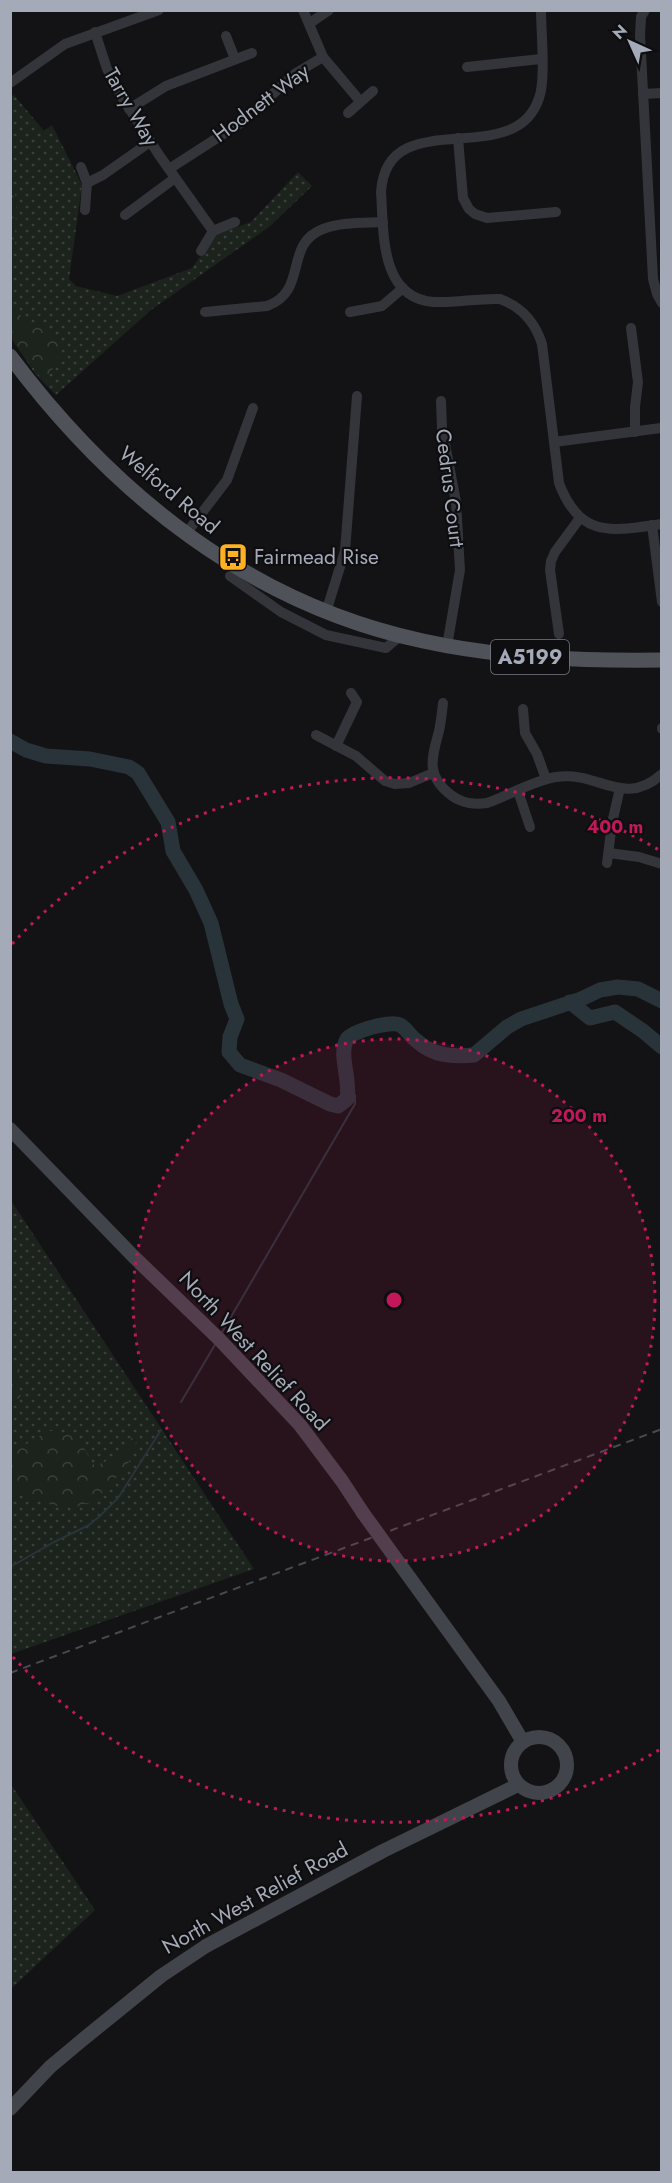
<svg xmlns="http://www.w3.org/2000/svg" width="672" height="2183" viewBox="0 0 672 2183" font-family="Jost,sans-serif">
  <defs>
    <pattern id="grass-dots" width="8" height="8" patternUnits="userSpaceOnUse" patternTransform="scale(1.5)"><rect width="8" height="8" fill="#1b231c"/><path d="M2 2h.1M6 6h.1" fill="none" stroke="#39403b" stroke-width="1.8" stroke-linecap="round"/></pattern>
    <pattern id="forest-crowns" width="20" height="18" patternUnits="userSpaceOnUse" patternTransform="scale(1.5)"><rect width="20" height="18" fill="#1b231c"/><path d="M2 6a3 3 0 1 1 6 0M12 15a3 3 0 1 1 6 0" fill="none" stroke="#39403b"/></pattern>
    <pattern id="wetland-marsh" width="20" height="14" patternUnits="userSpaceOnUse" patternTransform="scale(1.5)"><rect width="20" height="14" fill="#1b231c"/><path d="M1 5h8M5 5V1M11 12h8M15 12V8" fill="none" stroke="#39403b"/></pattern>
  </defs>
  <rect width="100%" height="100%" fill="#131315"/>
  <!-- grass -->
  <g fill="url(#grass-dots)">
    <polygon points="14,95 44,131 52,125 82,185 69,279 76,286 117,296 192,268 216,235 251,222 298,172 312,186 269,227 151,310 56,395 36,375 11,338 10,255 15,250 14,229 16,201 11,180 10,97"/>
    <polygon points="10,1199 254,1569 11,1654 10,1654"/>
    <polygon points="10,1783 95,1910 11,1989 10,1989"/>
  </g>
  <!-- forest -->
  <g fill="url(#forest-crowns)">
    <polygon points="10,303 31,327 44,325 65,344 45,384 11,336"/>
    <polygon points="10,1357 20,1370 16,1388 20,1393 21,1397 17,1399 11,1398"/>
    <path d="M 48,1431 C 63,1430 77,1435 85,1450 C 89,1456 89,1460 95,1466 L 125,1453 L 130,1437 L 136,1441 C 135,1456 126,1466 117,1477 C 80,1523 59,1507 11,1491 L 11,1449 L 23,1446 Z"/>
  </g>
  <!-- wetland -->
  <path fill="url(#wetland-marsh)" d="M 11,180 C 20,197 14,230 15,251 L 11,255 Z"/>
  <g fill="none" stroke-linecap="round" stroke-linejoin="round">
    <!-- stream -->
    <g stroke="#29333a" stroke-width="2">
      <polyline points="221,1334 355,1104 355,1095 350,1088"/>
      <polyline points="181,1402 216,1343"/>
      <polyline points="10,1567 54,1542 89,1525 100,1516 118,1498 161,1430"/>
    </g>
    <!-- river -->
    <g stroke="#29333a" stroke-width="15">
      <path d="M 10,741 L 26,750 L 46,756 L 90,759 L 129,767 L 138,773 L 168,822 L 173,851 L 196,890 L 211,923 L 231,1004 L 237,1019 L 230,1037 L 229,1052 L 240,1065 L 281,1080 L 330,1104 L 338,1106 L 347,1099 C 351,1081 338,1054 347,1039 C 353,1031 391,1020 400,1025 C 406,1028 411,1037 417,1041 C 433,1056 453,1057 474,1055 L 507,1027 L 521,1019 L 581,999 L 600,990 L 618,987 L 638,989 L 662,1001"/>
      <polyline points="570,1002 590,1018 615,1012 643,1031 662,1047"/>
    </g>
    <!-- street -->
    <g stroke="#34353b" stroke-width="10">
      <polyline points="303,10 323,57 360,101"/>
      <path d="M 541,10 C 541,32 546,80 539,98 C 515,173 387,101 381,192 C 384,231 379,298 434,302 C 456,303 478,298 500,299 C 522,307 535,322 542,344 L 559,483 C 580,539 611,531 662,524"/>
      <polyline points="645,10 641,17 640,35 653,279 657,294 662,303"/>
      <polyline points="310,23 329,10"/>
      <polyline points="95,32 107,69 120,94 159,155 213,231"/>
      <polyline points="226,36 235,59"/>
      <polyline points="467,67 541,59"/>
      <polyline points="10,83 65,44 159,10"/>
      <polyline points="643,94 662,93"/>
      <polyline points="129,109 166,86 252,53"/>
      <polyline points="348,113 373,91"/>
      <polyline points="458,138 463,198 469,209 475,214 487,218 556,212"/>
      <polyline points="81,167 87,183 85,210"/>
      <polyline points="169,169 242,122 296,73 323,57"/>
      <polyline points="87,183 103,175 150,142"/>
      <polyline points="125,215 175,178"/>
      <polyline points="201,251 213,231 235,222"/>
      <path d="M 205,312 L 267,306 C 309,291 283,244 323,229 C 341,222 364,223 383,222"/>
      <polyline points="350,312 382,306 403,288"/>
      <polyline points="631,328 638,382 635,407 635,432"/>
      <polyline points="441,401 442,428 456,502 460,570 447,646"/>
      <polyline points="554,442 661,428"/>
      <polyline points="652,525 662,602"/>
      <polyline points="185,535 227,480 253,408"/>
      <polyline points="230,576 281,612 326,635 386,648 400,636"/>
      <polyline points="326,612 345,551 357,396"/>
      <polyline points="559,634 550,570 551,561 555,552 580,518"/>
      <path d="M 443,703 C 442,712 441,722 439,731 C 432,757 425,776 451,795 C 461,803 475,805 487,803 C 510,795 532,781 556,777 C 598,770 623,809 662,774"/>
      <polyline points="523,709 525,733 537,754 546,779"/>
      <polyline points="662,728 662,729"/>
      <polyline points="316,735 356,756 385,781 395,784 409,783 433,773"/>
      <polyline points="336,746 357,702 351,693"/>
      <polyline points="518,791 530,827"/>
      <polyline points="609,853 639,857 662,864"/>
      <polyline points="607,863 612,823 620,788"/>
    </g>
    <!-- secondary -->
    <g stroke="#42444b" stroke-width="14">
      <polyline points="10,1129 134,1257 219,1339 300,1425 342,1481 363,1513"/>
      <polyline points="394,1556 499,1701 523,1742"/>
      <circle cx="539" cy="1765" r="28"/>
      <polyline points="10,2109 50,2067 81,2041 161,1976 206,1946 383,1851 518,1785"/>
    </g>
    <!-- primary -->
    <path stroke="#50525a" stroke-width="15" d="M 10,356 C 114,495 250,604 423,641 C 501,658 581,661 662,660"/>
    <!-- rail -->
    <polyline stroke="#474950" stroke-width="2" stroke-dasharray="8 6" stroke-linecap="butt" points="10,1673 662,1429"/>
    <!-- secondary-bridge -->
    <polyline stroke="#42444b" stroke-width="14" points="363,1513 394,1556"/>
  </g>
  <!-- distance rings -->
  <circle cx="394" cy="1300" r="261" fill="#c2185b" fill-opacity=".12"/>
  <g fill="none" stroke="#c2185b" stroke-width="3" stroke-dasharray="3 6">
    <circle cx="394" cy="1300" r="261"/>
    <path d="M659 1750A522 522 0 0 1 12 1656M12 944A522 522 0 0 1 659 850"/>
  </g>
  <!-- icons -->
  <defs>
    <g id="bus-square" transform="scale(1.5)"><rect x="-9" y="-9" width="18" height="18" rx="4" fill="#ffb122" stroke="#0e0e10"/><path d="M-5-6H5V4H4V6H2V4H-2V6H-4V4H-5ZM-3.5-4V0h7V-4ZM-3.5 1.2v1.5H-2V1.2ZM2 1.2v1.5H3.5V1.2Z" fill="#111"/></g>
  </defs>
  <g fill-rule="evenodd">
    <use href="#bus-square" x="233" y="557"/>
  </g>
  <g text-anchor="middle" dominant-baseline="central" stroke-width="4.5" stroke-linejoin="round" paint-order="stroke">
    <!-- shield labels -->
    <rect fill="#0e0e10" stroke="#777b85" stroke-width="1.5" x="491" y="640" width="78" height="34" rx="4.5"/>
    <g font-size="20" font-weight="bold" fill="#a4aab7">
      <text x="530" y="657">A5199</text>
    </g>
    <!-- street labels -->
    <g font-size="21" fill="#a4aab7" stroke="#0e0e10">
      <text transform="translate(261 103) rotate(-37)">Hodnett Way</text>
      <text transform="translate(131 107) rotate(60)">Tarry Way</text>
      <text transform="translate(450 488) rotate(83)">Cedrus Court</text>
      <text transform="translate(169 490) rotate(40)">Welford Road</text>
      <text transform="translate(254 1351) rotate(47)">North West Relief Road</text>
      <text transform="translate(255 1898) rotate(-29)">North West Relief Road</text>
    </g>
    <!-- poi labels -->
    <g font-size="21" fill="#a4aab7" stroke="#0e0e10" text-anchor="start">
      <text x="254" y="557">Fairmead Rise</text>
    </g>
  </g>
  <circle cx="394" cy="1300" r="9" fill="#c2185b" stroke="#0e0e10" stroke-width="3"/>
  <g font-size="18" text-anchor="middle" font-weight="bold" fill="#c2185b" stroke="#0e0e10" stroke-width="4.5" stroke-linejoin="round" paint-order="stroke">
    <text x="615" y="833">400 m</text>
    <text x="579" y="1122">200 m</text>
  </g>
  <!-- border -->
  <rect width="672" height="2183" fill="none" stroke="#a4aab7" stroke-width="24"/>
  <!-- north arrow -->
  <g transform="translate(630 42) rotate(315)" stroke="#0e0e10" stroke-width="4.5" paint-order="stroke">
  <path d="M0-4.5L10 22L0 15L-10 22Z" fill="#a4aab7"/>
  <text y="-9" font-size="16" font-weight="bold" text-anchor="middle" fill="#a4aab7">N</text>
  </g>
</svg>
